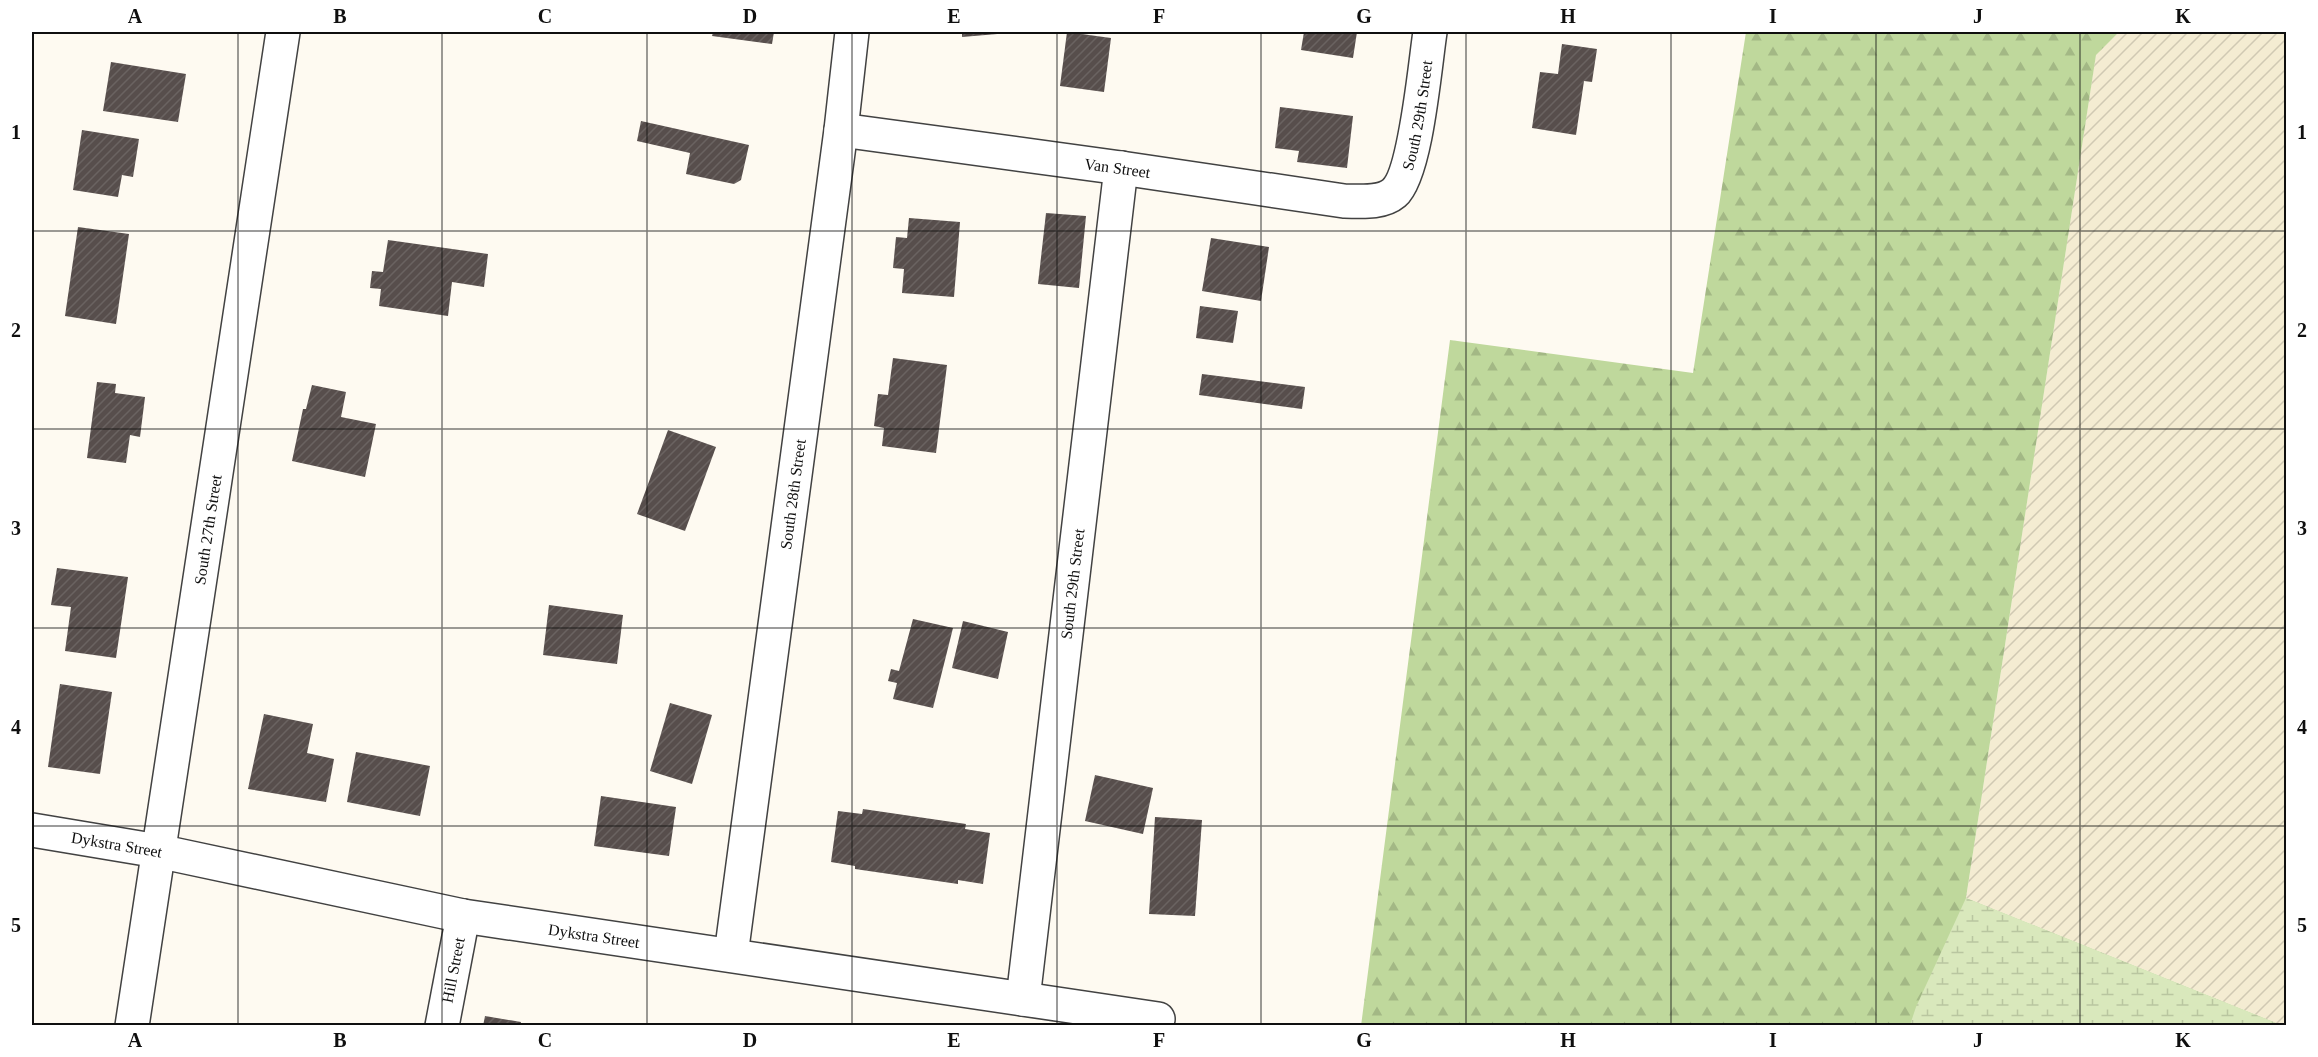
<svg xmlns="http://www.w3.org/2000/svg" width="2318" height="1057" viewBox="0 0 2318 1057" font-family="'Times New Roman',serif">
  <defs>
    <pattern id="farmland-furrows" width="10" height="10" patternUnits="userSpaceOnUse" patternTransform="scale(1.5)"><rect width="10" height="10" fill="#f4ecd2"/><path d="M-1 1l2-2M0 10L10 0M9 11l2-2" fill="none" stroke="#d0c9b3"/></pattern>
    <pattern id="forest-firs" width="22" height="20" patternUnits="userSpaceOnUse" patternTransform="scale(1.5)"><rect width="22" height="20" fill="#bfd89c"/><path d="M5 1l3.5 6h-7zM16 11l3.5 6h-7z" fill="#a3b885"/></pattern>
    <pattern id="wetland-marsh" width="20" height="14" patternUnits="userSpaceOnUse" patternTransform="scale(1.5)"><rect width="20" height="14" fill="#d9e8bc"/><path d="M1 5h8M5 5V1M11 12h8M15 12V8" fill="none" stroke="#b9c6a0"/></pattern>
    <pattern id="building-hatch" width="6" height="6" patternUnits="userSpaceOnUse" patternTransform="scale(1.5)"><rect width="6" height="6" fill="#574e4c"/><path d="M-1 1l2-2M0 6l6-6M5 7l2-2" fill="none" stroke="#6a6361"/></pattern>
  </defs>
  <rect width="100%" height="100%" fill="#fefaf1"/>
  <!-- farmland -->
  <polygon fill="url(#farmland-furrows)" points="2119,32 2286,32 2286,1025 2281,1025 1966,898 2096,54"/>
  <!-- forest -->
  <polygon fill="url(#forest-firs)" points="1746,32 2119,32 2096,55 1966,898 2281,1025 1361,1026 1450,340 1693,373"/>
  <!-- wetland -->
  <polygon fill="url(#wetland-marsh)" points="1966,898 2281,1025 1910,1025 1916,1007"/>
  <!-- building -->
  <g fill="url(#building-hatch)">
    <polygon points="713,32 774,32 772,44 712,36"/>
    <polygon points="962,32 1009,32 1009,33 962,37"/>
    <polygon points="1067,32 1111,38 1104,92 1060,86"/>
    <polygon points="1304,32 1357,32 1353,58 1301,50"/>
    <polygon points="1562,44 1597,49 1592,82 1584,81 1576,135 1532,128 1540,72 1558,74"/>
    <polygon points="111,62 186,74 178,122 103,111"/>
    <polygon points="1280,107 1353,116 1347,168 1297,162 1299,151 1275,148"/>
    <polygon points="641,121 749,145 741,180 734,184 686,174 690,153 637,141"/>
    <polygon points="82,130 139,139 133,177 122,175 118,197 73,190"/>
    <polygon points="1046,213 1086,216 1079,288 1038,284"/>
    <polygon points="909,218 960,222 954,297 902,293 904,269 893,268 896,237 907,238"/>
    <polygon points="78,227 129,234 116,324 65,316"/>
    <polygon points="1211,238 1269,247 1261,301 1202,291"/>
    <polygon points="388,240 488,254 484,287 452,282 448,316 379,306 381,289 370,288 372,271 383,272"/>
    <polygon points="1200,306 1238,311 1233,343 1196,338"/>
    <polygon points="893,358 947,365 936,453 882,446 884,428 874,426 878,394 888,395"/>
    <polygon points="1202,374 1305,387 1302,409 1199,395"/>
    <polygon points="97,382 116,384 115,393 145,397 140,437 130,435 126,463 87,458"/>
    <polygon points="312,385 346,392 341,417 376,424 365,477 292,461 303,409 306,409"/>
    <polygon points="668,430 716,447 685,531 637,514"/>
    <polygon points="57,568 128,577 116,658 65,651 71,607 51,605"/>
    <polygon points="549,605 623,615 617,664 543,655"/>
    <polygon points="913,619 953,628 933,708 893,699 897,683 888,681 891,669 899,671"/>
    <polygon points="963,621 1008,632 998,679 952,668"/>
    <polygon points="60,684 112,692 100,774 48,767"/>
    <polygon points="670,703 712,715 692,784 650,771"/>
    <polygon points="264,714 313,724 307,753 334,759 326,802 248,789"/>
    <polygon points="356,752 430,766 420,816 347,802"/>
    <polygon points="1095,775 1153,788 1143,834 1085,821"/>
    <polygon points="601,796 676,807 669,856 594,846"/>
    <polygon points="863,809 966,824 965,829 990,833 983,884 958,880 958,884 855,869 855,866 831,862 838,811 862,814"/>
    <polygon points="1155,817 1202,820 1195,916 1149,914"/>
    <polygon points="485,1016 521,1022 520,1026 483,1026"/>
  </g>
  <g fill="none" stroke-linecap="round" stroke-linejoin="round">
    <!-- minor casing -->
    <g stroke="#424242" stroke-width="36">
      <g id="minor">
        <path id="s1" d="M 841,130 L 1121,168 L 1344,201 C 1359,201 1381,204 1394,193 C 1416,174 1425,64 1430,32"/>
        <path id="s2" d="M 32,830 L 158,851 L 463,916 L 1158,1019"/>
        <path id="s3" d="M 731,955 L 841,130 L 852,32"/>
        <path id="s4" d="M 1023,999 L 1121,168"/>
        <path id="s5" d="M 132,1026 L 283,32"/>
        <path id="s6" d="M 442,1026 L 463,916"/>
      </g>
    </g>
    <!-- minor -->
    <use href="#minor" stroke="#fff" stroke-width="33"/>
  </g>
  <!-- grid -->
  <path fill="none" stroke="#0f0f0f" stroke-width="1.5" stroke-opacity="0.55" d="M 238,32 L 238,1026M 442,32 L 442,1026M 647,32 L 647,1026M 852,32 L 852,1026M 1057,32 L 1057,1026M 1261,32 L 1261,1026M 1466,32 L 1466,1026M 1671,32 L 1671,1026M 1876,32 L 1876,1026M 2080,32 L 2080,1026M 32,231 L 2286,231M 32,429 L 2286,429M 32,628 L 2286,628M 32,826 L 2286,826"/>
  <g text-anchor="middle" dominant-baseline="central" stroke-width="6" stroke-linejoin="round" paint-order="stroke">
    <!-- street labels -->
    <g font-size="16" fill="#0f0f0f" stroke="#fff">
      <text stroke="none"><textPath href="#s1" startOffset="642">South 29th Street</textPath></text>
      <text stroke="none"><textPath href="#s1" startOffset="279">Van Street</textPath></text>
      <text stroke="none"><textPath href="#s3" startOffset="465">South 28th Street</textPath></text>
      <text stroke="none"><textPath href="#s5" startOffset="502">South 27th Street</textPath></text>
      <text stroke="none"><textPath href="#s4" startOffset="418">South 29th Street</textPath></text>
      <text stroke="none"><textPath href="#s2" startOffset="86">Dykstra Street</textPath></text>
      <text stroke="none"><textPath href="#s2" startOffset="572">Dykstra Street</textPath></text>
      <text stroke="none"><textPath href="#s6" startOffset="57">Hill Street</textPath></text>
    </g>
  </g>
  <!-- border -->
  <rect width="2318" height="1057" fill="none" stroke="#ffffff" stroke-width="66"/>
  <rect x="33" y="33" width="2252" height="991" fill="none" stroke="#0f0f0f" stroke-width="2"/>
  <g font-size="20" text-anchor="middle" font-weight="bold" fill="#0f0f0f">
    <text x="135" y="23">A</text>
    <text x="340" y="23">B</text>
    <text x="545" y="23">C</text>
    <text x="750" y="23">D</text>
    <text x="954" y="23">E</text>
    <text x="1159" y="23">F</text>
    <text x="1364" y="23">G</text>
    <text x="1568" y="23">H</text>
    <text x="1773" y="23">I</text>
    <text x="1978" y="23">J</text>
    <text x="2183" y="23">K</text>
    <text x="16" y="139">1</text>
    <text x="2302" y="139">1</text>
    <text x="16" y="337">2</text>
    <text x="2302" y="337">2</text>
    <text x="16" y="535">3</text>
    <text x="2302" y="535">3</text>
    <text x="16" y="734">4</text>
    <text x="2302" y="734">4</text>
    <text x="16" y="932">5</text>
    <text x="2302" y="932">5</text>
    <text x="135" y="1047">A</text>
    <text x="340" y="1047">B</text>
    <text x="545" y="1047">C</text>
    <text x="750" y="1047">D</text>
    <text x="954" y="1047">E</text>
    <text x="1159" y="1047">F</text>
    <text x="1364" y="1047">G</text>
    <text x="1568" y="1047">H</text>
    <text x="1773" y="1047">I</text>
    <text x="1978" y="1047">J</text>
    <text x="2183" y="1047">K</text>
  </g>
</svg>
